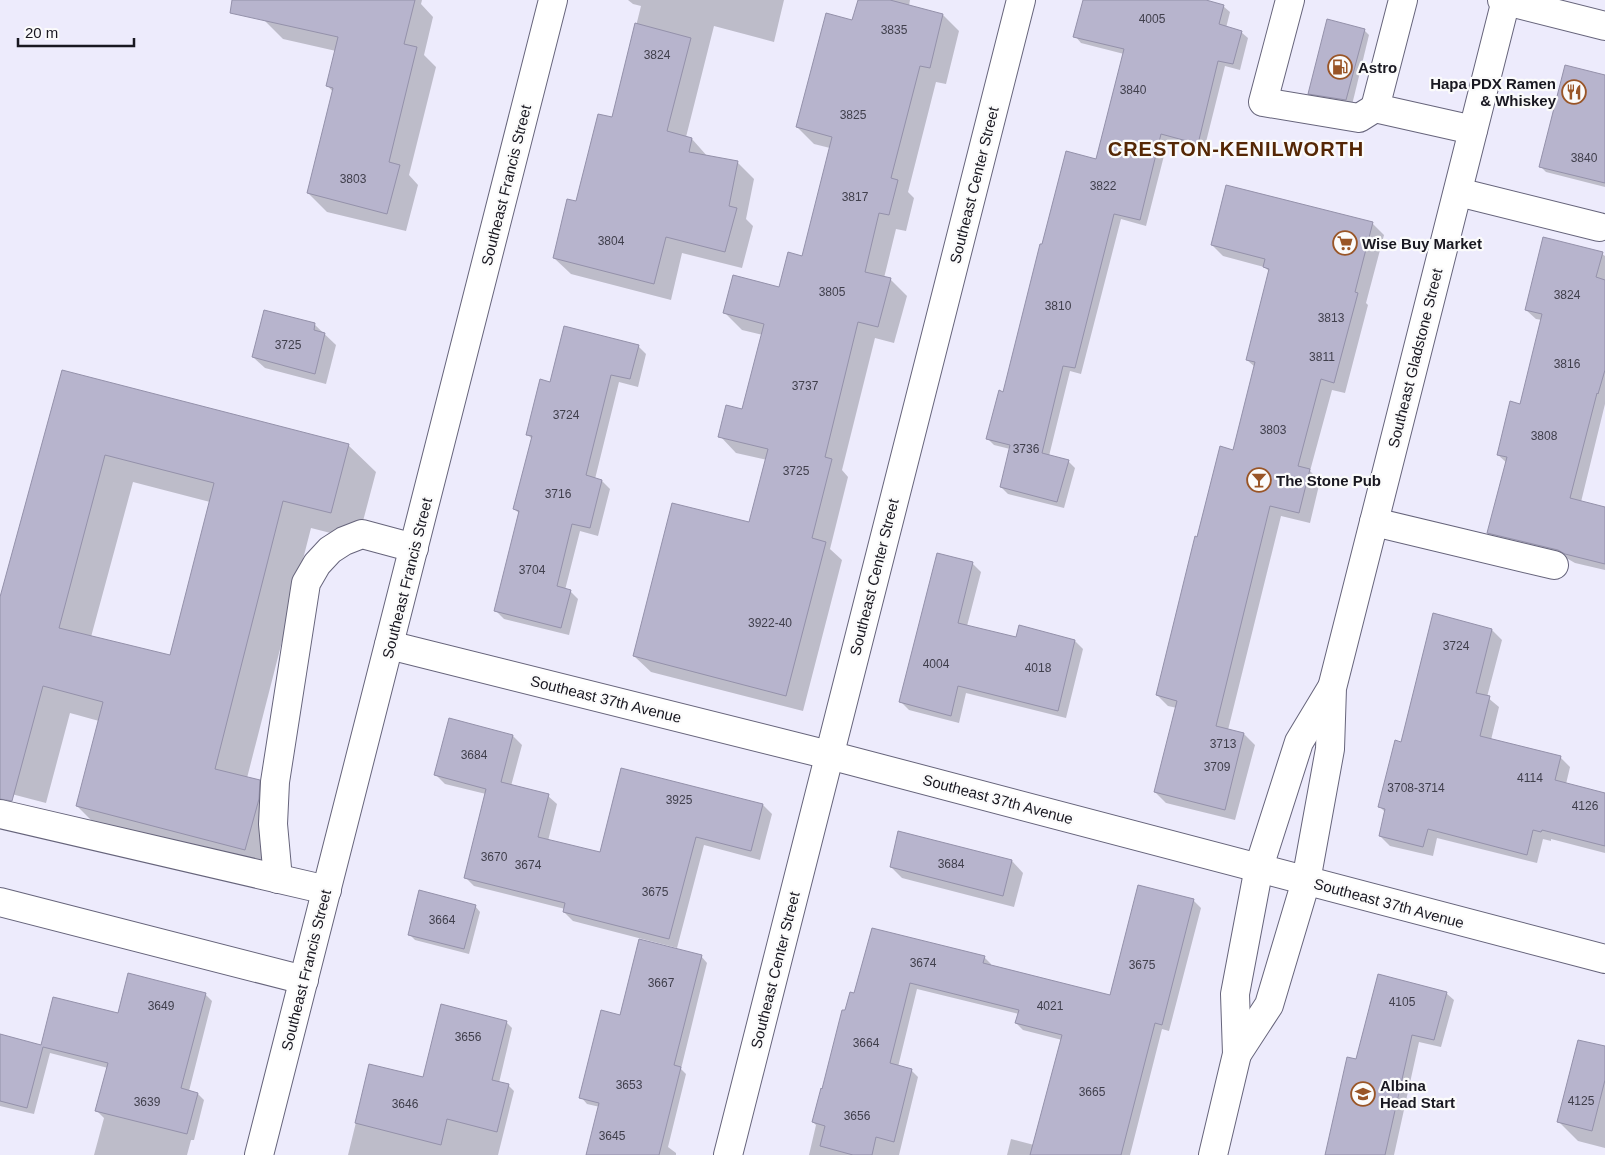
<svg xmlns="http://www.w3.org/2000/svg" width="1605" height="1155" viewBox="0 0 1605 1155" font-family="Helvetica,sans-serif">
  <rect width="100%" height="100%" fill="#edebfc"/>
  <!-- shadow -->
  <g fill="#0003" fill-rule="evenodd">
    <polygon points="269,0 422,0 421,4 433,17 424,55 436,67 409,175 418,185 406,231 327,212 308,193 333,92 327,85 336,51 283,39 264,20"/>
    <polygon points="628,0 784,0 774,42 714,26 686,137 692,139 708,157 737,162 754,179 746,219 753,226 742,268 682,253 671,300 571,274 554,258 613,119 641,6 633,4"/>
    <polygon points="859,0 910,0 909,6 943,15 959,31 946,84 936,82 908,192 914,198 906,231 896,229 884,278 890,279 907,296 894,343 875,338 842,470 848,477 830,549 842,560 803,711 651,672 634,656 750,524 767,460 736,453 720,436 742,411 763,335 742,330 725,313 780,288 803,257 830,148 814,144 797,127 853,22"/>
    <polygon points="1084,0 1201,0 1223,6 1230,12 1226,28 1241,32 1248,38 1240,70 1225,66 1204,150 1168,140 1146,226 1121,219 1081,374 1070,371 1049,456 1068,461 1075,468 1064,508 1008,494 1001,487 1010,449 994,445 988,439 1004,393 1097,161 1124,54 1081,43 1075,36"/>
    <polygon points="1364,30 1369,35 1352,105 1315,99 1309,93"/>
    <polygon points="1605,76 1605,187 1546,172 1541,167"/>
    <polygon points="1373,224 1384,235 1366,303 1368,305 1345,393 1332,390 1310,471 1320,481 1310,523 1281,516 1228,730 1244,734 1255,745 1235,820 1166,803 1155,792 1177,708 1168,706 1157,695 1198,538 1234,451 1255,367 1247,360 1270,272 1264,267 1223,256 1212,245"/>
    <polygon points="1602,254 1605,256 1605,404 1581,502 1605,508 1605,570 1575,563 1568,559 1497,542 1488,533 1507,463 1498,455 1521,405 1542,320 1536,319 1526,310"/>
    <polygon points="315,325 336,345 326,384 265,368 253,357"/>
    <polygon points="638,346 646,354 638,387 619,382 595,479 602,481 610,489 598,536 580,531 565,590 570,591 578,599 569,635 504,619 496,611 520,514 514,509 532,439 527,434 551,383"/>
    <path d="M 62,372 L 348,445 L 376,472 L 358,540 L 311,528 L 247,778 L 259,781 L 287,809 L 273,877 L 105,834 L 77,806 L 99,721 L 70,713 L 46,803 L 0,791 L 0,601 ZM 133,482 L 210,502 L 171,657 L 91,637 Z"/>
    <polygon points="972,563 981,572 967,626 1016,639 1075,641 1083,649 1066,718 966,693 959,723 909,710 901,702"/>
    <polygon points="1434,615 1492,630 1502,640 1487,697 1499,707 1491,740 1560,757 1570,767 1566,784 1605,794 1605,853 1551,839 1551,841 1543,839 1537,863 1437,838 1433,856 1390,846 1380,836 1386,813 1380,807 1402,743"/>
    <polygon points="450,720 513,736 522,745 511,786 548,796 557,804 548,841 601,854 622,769 763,805 772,814 760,860 704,845 677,948 573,921 564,912 565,909 474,886 465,877 486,794 445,784 436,775"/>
    <polygon points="1012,861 1023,873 1014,907 902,878 891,867"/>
    <polygon points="1139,887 1194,901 1201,908 1169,1031 1162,1029 1130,1155 1007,1155 1011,1139 1034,1145 1062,1040 1023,1030 1016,1023 1019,1014 917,989 898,1067 911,1070 918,1077 899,1155 809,1155 816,1125 813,1122 846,1012 855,994 984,957 991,964 991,966 1111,997"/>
    <polygon points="475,906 480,912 469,954 415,940 409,934"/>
    <polygon points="701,956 707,963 681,1069 686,1074 668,1147 676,1153 676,1155 588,1155 600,1107 587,1104 581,1097 621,1017"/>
    <polygon points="129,975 206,995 212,1001 189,1091 198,1094 204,1100 194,1140 191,1140 187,1155 94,1155 104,1118 97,1111 108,1068 50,1053 34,1114 0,1106 0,1036 42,1046 119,1014"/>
    <polygon points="1446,993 1454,1000 1441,1047 1419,1042 1394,1155 1327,1155 1357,1060"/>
    <polygon points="506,1022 512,1028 499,1083 508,1085 514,1091 498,1155 348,1155 370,1065 424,1079"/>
    <polygon points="1605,1048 1605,1148 1578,1141 1559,1122"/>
  </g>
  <!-- building -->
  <g fill="#b7b4cd" stroke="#9491aa" fill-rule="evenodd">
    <polygon points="232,0 415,0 404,44 417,47 389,162 400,165 387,214 307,193 333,88 326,86 338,37 230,13"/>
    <polygon points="858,0 890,0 943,14 930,68 920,66 891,178 898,180 889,215 879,213 865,272 891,278 878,327 858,322 825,457 832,459 812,538 826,542 786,696 633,656 672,503 749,522 768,449 718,437 726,405 742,409 764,324 723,313 733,275 779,287 788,252 802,256 832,137 796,127 826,13 852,20"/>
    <polygon points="1083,0 1206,0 1224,5 1219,24 1242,31 1233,64 1218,61 1198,144 1161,134 1140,220 1114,214 1075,368 1063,366 1042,453 1069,460 1057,502 1000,487 1010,445 986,439 999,390 1003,392 1040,244 1042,244 1066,151 1096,159 1124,49 1073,37"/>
    <polygon points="1327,19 1365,29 1346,100 1308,94"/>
    <polygon points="635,23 691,38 667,131 692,138 689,152 738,161 729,206 737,208 725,252 666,237 654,284 553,258 567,199 576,201 598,114 612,117"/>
    <polygon points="1565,65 1605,75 1605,183 1539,167"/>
    <polygon points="1226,185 1373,222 1355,292 1358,293 1334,383 1321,379 1298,466 1310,469 1299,513 1270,506 1216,726 1244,733 1225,810 1154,792 1177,701 1156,695 1195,536 1197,537 1220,446 1233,450 1255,362 1246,360 1269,269 1263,267 1265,259 1211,245"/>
    <polygon points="1543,237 1603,252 1596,277 1605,280 1605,370 1598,394 1597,393 1570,498 1605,507 1605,564 1565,554 1558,550 1487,533 1507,457 1497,455 1510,401 1520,404 1542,314 1525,310"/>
    <polygon points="264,310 315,323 314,330 325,333 315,374 252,357"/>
    <polygon points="564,326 639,345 630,379 611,375 586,475 602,480 590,528 572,524 557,586 571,590 561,628 494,611 519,511 513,509 532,436 526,435 540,379 550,382"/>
    <path d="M 62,370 L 349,444 L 331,513 L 283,501 L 215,769 L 260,780 L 259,799 L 245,850 L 76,806 L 103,702 L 43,686 L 12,801 L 0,799 L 0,597 ZM 105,455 L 214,483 L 170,655 L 59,628 Z"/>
    <polygon points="937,553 973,562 958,623 1016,637 1019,625 1075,640 1058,711 958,686 951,716 899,702"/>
    <polygon points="1433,613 1492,629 1476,693 1490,696 1480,736 1561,756 1555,780 1605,793 1605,846 1542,830 1541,832 1533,830 1527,855 1428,829 1423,847 1379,836 1385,809 1378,807 1395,740 1401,742"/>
    <polygon points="449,718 513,735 501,782 549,794 538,837 600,852 621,768 763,804 751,851 696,837 669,939 563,912 565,903 464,878 486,789 434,775"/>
    <polygon points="898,831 1012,860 1003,896 890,867"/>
    <polygon points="1138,885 1194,899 1162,1025 1155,1023 1121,1155 1030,1155 1062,1035 1015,1023 1019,1010 910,983 890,1063 912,1069 894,1142 876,1137 872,1155 853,1155 820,1146 825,1126 812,1122 821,1088 822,1089 842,1010 845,1010 850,992 854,993 872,928 985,956 983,963 1110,995"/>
    <polygon points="419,890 476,905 464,949 408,935"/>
    <polygon points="639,939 702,955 674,1065 681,1067 659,1155 586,1155 599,1103 579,1098 601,1010 620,1015"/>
    <polygon points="128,973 206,993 181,1088 198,1093 187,1134 95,1111 108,1063 43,1047 27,1108 0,1101 0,1034 41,1045 53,997 118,1013"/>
    <polygon points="1378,974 1447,992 1434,1040 1412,1035 1385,1155 1325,1155 1347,1057 1356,1059"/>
    <polygon points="441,1004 507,1021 492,1080 509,1084 497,1132 447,1119 441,1145 355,1123 369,1064 423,1077"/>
    <polygon points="1578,1040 1605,1046 1605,1080 1592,1131 1557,1122"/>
  </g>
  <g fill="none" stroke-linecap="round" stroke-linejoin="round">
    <!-- minor casing -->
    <g stroke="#66647b" stroke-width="30">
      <g id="minor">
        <polyline points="1290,0 1263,102 1359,118 1375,108"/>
        <polyline points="1403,0 1375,108 1473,130"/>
        <polyline points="1458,192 1599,227"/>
        <polyline points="1374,522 1554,565"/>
        <polyline points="389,645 829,755 1605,959"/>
        <polyline points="0,814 327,890"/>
        <polyline points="278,879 273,824 275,782 306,583 317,564 330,550 344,541 362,534 414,548"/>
        <polyline points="0,902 304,980"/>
        <polyline points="1237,1054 1269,1005 1306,881 1330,749 1332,688 1506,0"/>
        <polyline points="259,1155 553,0"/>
        <polyline points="728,1155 1021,0"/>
        <polyline points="1213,1155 1237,1054 1235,994 1259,867 1299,742 1331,689"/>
      </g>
    </g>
    <!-- major casing -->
    <g stroke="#66647b" stroke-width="30">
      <polyline id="major" points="1502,0 1605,26"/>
    </g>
    <!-- minor -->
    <use href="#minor" stroke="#fff" stroke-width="28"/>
    <!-- major -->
    <use href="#major" stroke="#fff" stroke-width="28"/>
  </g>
  <!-- icons -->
  <defs>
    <g id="fuel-ring" transform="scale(1.25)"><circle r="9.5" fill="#fbfbfb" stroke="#995527" stroke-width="1.5"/><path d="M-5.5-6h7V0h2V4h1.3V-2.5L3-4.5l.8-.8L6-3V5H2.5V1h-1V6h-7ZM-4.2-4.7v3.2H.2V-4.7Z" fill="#995527"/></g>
    <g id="restaurant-ring" transform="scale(1.25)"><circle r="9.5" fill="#fbfbfb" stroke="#995527" stroke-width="1.5"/><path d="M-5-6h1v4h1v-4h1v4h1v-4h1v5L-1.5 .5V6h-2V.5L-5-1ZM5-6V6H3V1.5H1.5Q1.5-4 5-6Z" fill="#995527"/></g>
    <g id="supermarket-ring" transform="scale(1.25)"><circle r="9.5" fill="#fbfbfb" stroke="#995527" stroke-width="1.5"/><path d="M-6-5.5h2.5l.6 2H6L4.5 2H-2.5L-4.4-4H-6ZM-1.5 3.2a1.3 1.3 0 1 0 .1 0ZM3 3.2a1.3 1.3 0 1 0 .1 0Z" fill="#995527"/></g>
    <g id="bar-ring" transform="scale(1.25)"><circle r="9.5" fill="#fbfbfb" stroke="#995527" stroke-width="1.5"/><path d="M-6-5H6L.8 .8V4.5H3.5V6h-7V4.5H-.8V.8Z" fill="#995527"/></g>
    <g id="school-ring" transform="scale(1.25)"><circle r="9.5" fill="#fbfbfb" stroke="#995527" stroke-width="1.5"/><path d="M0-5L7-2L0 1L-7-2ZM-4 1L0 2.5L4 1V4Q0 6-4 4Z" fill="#995527"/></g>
  </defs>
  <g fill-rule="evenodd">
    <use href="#fuel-ring" x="1340" y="67"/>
    <use href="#restaurant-ring" x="1574" y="92"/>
    <use href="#supermarket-ring" x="1345" y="243"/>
    <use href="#bar-ring" x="1259" y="480"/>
    <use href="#school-ring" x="1363" y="1094"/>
  </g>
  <g text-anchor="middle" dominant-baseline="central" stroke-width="4.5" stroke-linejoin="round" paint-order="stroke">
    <!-- number labels -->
    <g font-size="12" fill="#403f4c">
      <text x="1152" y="19">4005</text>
      <text x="894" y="30">3835</text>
      <text x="657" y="55">3824</text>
      <text x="1133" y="90">3840</text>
      <text x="853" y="115">3825</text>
      <text x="1584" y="158">3840</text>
      <text x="353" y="179">3803</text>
      <text x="1103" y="186">3822</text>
      <text x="855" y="197">3817</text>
      <text x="611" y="241">3804</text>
      <text x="832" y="292">3805</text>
      <text x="1567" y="295">3824</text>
      <text x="1058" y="306">3810</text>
      <text x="1331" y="318">3813</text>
      <text x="288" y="345">3725</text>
      <text x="1322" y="357">3811</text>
      <text x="1567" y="364">3816</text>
      <text x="805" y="386">3737</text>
      <text x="566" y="415">3724</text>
      <text x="1273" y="430">3803</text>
      <text x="1544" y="436">3808</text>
      <text x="1026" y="449">3736</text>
      <text x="796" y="471">3725</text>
      <text x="558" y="494">3716</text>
      <text x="532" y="570">3704</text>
      <text x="770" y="623">3922-40</text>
      <text x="1456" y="646">3724</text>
      <text x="936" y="664">4004</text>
      <text x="1038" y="668">4018</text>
      <text x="1223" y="744">3713</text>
      <text x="474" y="755">3684</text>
      <text x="1217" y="767">3709</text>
      <text x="1530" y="778">4114</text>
      <text x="1416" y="788">3708-3714</text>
      <text x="679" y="800">3925</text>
      <text x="1585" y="806">4126</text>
      <text x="494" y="857">3670</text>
      <text x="951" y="864">3684</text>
      <text x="528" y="865">3674</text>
      <text x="655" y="892">3675</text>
      <text x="442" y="920">3664</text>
      <text x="923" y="963">3674</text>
      <text x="1142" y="965">3675</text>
      <text x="661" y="983">3667</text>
      <text x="1402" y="1002">4105</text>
      <text x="161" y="1006">3649</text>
      <text x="1050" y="1006">4021</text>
      <text x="468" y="1037">3656</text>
      <text x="866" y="1043">3664</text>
      <text x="629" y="1085">3653</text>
      <text x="1092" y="1092">3665</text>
      <text x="1581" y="1101">4125</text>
      <text x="147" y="1102">3639</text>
      <text x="405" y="1104">3646</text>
      <text x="857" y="1116">3656</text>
      <text x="612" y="1136">3645</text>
    </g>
    <!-- poi labels -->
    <g font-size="15" font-weight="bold" fill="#191821" stroke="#fbfbfb" text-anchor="start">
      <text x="1358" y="67">Astro</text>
      <text x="1556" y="83" text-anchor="end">Hapa PDX Ramen<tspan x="1556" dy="17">&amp; Whiskey</tspan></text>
      <text x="1362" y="243">Wise Buy Market</text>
      <text x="1276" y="480">The Stone Pub</text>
      <text x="1380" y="1085">Albina<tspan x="1380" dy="17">Head Start</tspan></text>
    </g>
    <!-- street labels -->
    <g font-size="15" fill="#191821" stroke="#fbfbfb">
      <text transform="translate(506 185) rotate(-76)">Southeast Francis Street</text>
      <text transform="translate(974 185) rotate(-76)">Southeast Center Street</text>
      <text transform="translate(1415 358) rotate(-76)">Southeast Gladstone Street</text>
      <text transform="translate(874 577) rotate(-76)">Southeast Center Street</text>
      <text transform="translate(407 578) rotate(-76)">Southeast Francis Street</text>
      <text transform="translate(606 699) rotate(14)">Southeast 37th Avenue</text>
      <text transform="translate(998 799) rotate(15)">Southeast 37th Avenue</text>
      <text transform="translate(1389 903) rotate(15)">Southeast 37th Avenue</text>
      <text transform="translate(306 970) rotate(-76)">Southeast Francis Street</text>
      <text transform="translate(775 970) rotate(-76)">Southeast Center Street</text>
    </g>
    <!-- district labels -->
    <g font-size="20" font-weight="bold" letter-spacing="1" fill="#552705" stroke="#fbfbfb">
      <text x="1236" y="149">CRESTON-KENILWORTH</text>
    </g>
  </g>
  <!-- scale -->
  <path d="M18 38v8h116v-8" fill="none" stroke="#191821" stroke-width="2.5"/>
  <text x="25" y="38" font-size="15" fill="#191821" stroke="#fbfbfb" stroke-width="4" paint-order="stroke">20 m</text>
</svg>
